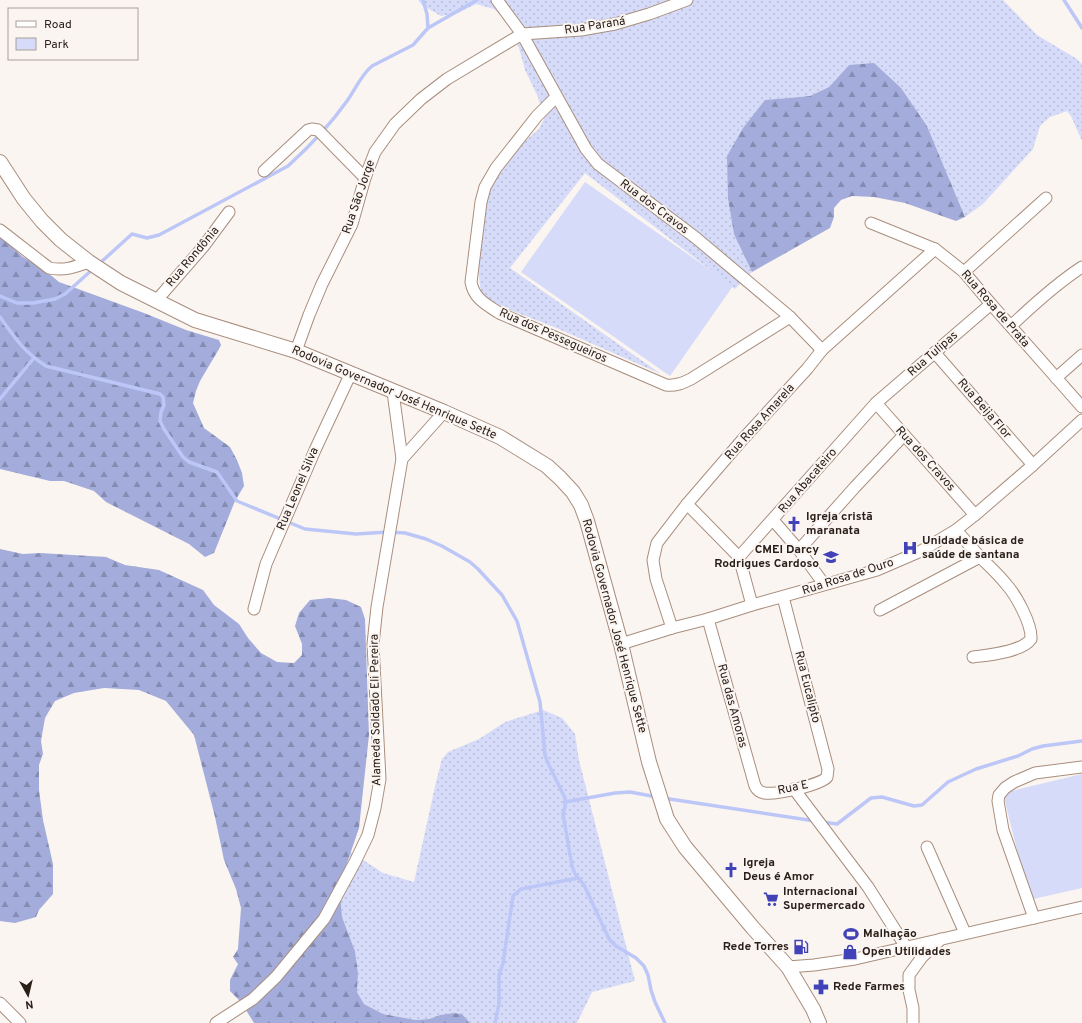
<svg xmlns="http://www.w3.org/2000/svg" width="1082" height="1023" viewBox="0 0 1082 1023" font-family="Overpass,sans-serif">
  <defs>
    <pattern id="green-dots" width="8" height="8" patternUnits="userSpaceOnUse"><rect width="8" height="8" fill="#d5dbf8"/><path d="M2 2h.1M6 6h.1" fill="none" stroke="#b7bcd4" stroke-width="1.8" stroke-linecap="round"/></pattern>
    <pattern id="forest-firs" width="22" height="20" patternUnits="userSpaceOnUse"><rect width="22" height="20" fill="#a3acdb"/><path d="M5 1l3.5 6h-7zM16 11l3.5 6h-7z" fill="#858cb1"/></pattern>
  </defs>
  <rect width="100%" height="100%" fill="#fbf5f1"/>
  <!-- green -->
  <g fill="url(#green-dots)">
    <polygon points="418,0 1003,0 1037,35 1077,59 1082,64 1082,141 1071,116 1067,111 1050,117 1040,126 1033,149 983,204 965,217 927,126 849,65 829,87 810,96 765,100 728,199 734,233 752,272 735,289 585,173 510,268 661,374 554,327 489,302 481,293 478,269 487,199 494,178 517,148 539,129 544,119 538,97 525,70 519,48 510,25 494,9 476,4 458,13 441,16 422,5"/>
    <polygon points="543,710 562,718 575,734 579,760 635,981 592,992 577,1023 470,1023 462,1014 453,1013 440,1015 429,1019 416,1020 383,1014 364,1004 357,992 358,973 355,951 342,917 340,892 345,869 351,852 383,873 414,882 436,782 442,759 448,752 479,739 505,722"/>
  </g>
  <!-- forest -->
  <g fill="url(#forest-firs)">
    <polygon points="874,63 901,88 927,126 965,217 956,221 905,203 874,197 852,196 841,200 834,208 834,217 830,228 752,272 734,234 728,199 727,156 743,128 765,100 810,96 829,87 849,65"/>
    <polygon points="0,236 23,257 41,267 59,282 144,313 186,330 219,340 221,345 219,349 200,381 196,391 193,403 204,428 230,447 237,460 242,473 244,486 235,501 214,553 205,557 189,544 106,502 94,491 64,481 50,481 0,469"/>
    <polygon points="0,549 23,554 40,553 106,557 125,565 159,570 203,590 214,605 239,624 248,638 261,653 277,662 294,663 302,655 302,644 295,626 299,613 310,600 329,598 346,600 361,607 365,619 369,735 359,828 345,869 340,892 342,917 355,951 358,973 357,992 364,1004 383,1014 416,1020 429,1019 440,1015 453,1013 462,1014 470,1023 254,1023 241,1002 230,991 230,980 238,964 233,957 238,949 241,908 236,889 224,860 215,817 194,735 166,701 139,690 104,688 74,693 55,701 45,718 41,741 43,754 39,765 39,790 43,820 53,864 53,894 39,910 36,917 15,923 0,921"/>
  </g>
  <!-- pitch -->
  <g fill="#d5dbf8">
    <polygon points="585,182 733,286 670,376 521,272"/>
    <polygon points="1082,774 1082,888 1029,900 1003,793"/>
  </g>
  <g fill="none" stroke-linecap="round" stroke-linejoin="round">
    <!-- stream -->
    <g stroke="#bdc7f7" stroke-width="3.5">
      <polyline points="423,0 427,14 428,28"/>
      <polyline points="1064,0 1082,28"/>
      <path d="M 99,264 L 132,234 L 147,238 L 159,235 L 288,166 C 310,146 330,125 347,101 C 355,90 361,75 372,66 L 413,45 L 428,28 L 477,0"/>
      <polyline points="0,296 17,303 33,303 55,299 65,294 93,269"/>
      <path d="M 0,317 C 15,338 24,352 46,366 L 160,394 L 163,397 L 164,405 L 161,412 L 160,421 L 164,429 L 183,457 L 189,462 L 217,472 L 237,501 L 305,529 L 356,534 L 388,532 L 405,533 L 426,539 L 442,546 L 470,562 L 478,569 L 502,595 L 517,621 L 540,702 L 545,755 L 548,763 L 565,798 L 565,807 L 563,814 L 572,866 L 575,874 L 584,885 L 609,939 L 616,946 L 636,958 L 644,966 L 648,975 L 651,990 L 655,1002 L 665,1023"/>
      <polyline points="0,399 34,358"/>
      <polyline points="663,798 815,821"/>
      <polyline points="565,802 615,793 630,792 657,797"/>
      <polyline points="823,822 837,824 871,798 882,797 914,806 922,805 948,782 976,769 1018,756 1032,749 1043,746 1082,741"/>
      <polyline points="495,1023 499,1004 499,976 503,963 513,896 521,889 578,878"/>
    </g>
    <!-- minor casing -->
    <g stroke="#a98e7d" stroke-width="13">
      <g id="minor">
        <polyline points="497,0 522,34 586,149 598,164 696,238 790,317 822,350"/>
        <path d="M 556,97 L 537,116 L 496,168 L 485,187 L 481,202 L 471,282 C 474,299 486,304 499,313 L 666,385 C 676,386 683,383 691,379 L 790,317"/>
        <polyline points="264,171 308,130 312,129 318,130 365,178"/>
        <polyline points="871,223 935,249 964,272 991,304 1082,407"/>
        <path d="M 0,230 L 49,268 C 64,271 75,267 89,262"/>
        <polyline points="964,272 1046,198"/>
        <polyline points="156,301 203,247 229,212"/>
        <path d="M 1011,326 C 1033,305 1056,284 1082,267"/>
        <polyline points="296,351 309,315 322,284 352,224 365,178 375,152 395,124 421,99 447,79 522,34 581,30 615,24 649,14 687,0"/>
        <polyline points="935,353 1033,465"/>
        <polyline points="1056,378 1082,355"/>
        <polyline points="876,403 975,515"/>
        <polyline points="402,459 444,412"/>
        <polyline points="687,504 739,557 752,605"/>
        <polyline points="773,520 799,550 824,584"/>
        <path d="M 956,530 C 964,539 972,548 980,557 C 989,566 998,574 1006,584 C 1016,595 1032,624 1031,639 C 1022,652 988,655 973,657"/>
        <polyline points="799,550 855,487 904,435"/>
        <polyline points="739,557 876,403 991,304"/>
        <polyline points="254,609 266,564 315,450 351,373"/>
        <polyline points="880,610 980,557"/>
        <path d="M 708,619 L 755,786 C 757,790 760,792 764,793 C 775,795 821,785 827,777 L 828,769 L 783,597"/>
        <polyline points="672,628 656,579 653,560 657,543 687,504 743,439 807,369 822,350 935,249"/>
        <polyline points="621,644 672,628 708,619 752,605 877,570 921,551 956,530 975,515 1033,465 1082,420"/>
        <polyline points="794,789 868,887 906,947"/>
        <polyline points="927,847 965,933"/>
        <polyline points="1034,918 1003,830 998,801 999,795 1005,788 1014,782 1035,773 1082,767"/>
        <polyline points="788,967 814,965 855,959 1082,907"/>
        <polyline points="0,1003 20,1023"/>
        <polyline points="216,1023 253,999 276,977 324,919 355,862 368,835 375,808 380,779 373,644 377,607 402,459 393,392"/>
        <polyline points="913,1023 913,1008 909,990 909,975 922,957 941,939"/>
      </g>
    </g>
    <!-- major casing -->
    <g stroke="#a98e7d" stroke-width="16">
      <polyline id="major" points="0,162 24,199 42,221 61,240 89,262 121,283 195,320 296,351 444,412 500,437 547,466 560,478 573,492 581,505 587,521 621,644 649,762 667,819 685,847 753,928 788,967 813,1009 819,1023"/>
    </g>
    <!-- minor -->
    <use href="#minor" stroke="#fff" stroke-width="11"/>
    <!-- major -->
    <use href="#major" stroke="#fff" stroke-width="14"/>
  </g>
  <!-- icons -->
  <defs>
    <g id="church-bare" transform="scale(1.2)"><path d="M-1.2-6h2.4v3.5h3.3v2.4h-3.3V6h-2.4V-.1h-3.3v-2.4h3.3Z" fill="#4142b7" stroke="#fbf5f1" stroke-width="2.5" paint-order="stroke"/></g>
    <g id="hospital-bare" transform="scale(1.2)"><path d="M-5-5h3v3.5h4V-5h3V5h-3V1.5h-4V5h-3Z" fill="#4142b7" stroke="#fbf5f1" stroke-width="2.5" paint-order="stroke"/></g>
    <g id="school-bare" transform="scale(1.2)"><path d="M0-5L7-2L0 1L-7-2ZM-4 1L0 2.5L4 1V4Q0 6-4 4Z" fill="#4142b7" stroke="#fbf5f1" stroke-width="2.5" paint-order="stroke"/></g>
    <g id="supermarket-bare" transform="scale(1.2)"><path d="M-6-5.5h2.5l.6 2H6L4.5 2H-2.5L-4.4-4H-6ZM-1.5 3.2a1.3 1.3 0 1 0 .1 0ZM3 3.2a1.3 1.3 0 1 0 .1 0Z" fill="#4142b7" stroke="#fbf5f1" stroke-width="2.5" paint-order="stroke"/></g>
    <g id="stadium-bare" transform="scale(1.2)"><path d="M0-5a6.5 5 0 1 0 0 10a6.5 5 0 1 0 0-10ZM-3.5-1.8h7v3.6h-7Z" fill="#4142b7" stroke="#fbf5f1" stroke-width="2.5" paint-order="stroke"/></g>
    <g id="fuel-bare" transform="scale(1.2)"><path d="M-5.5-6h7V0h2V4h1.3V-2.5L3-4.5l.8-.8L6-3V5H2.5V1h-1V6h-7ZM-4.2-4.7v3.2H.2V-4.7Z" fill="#4142b7" stroke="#fbf5f1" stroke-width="2.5" paint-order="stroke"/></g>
    <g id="shop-bare" transform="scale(1.2)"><path d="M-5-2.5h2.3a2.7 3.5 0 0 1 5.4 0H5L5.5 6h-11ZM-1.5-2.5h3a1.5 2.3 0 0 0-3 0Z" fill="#4142b7" stroke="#fbf5f1" stroke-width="2.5" paint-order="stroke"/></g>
    <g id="pharmacy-bare" transform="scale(1.2)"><path d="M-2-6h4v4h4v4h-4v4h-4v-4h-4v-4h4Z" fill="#4142b7" stroke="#fbf5f1" stroke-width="2.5" paint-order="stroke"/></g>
  </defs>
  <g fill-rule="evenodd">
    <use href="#church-bare" x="794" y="524"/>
    <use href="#hospital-bare" x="910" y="548"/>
    <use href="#school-bare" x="831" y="557"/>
    <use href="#church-bare" x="731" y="870"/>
    <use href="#supermarket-bare" x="771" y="899"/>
    <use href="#stadium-bare" x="851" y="934"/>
    <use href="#fuel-bare" x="801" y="947"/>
    <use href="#shop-bare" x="850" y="952"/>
    <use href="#pharmacy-bare" x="821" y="987"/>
  </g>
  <g text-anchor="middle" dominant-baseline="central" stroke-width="4" stroke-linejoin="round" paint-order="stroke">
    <!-- street labels -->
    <g font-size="12" fill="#2b2019" stroke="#fbf5f1">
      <text transform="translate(595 26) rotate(-9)">Rua Paraná</text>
      <text transform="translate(359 197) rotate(-71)">Rua São Jorge</text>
      <text transform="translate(654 207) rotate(37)">Rua dos Cravos</text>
      <text transform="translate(193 257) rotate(-50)">Rua Rondônia</text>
      <text transform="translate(995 309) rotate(49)">Rua Rosa de Prata</text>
      <text transform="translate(553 336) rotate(24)">Rua dos Pessegueiros</text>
      <text transform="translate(933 354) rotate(-41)">Rua Tulipas</text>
      <text transform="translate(394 393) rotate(23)">Rodovia Governador José Henrique Sette</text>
      <text transform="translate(984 409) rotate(49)">Rua Beija Flor</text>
      <text transform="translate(760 422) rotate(-48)">Rua Rosa Amarela</text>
      <text transform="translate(925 459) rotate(48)">Rua dos Cravos</text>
      <text transform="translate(808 481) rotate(-49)">Rua Abacateiro</text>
      <text transform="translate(298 489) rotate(-67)">Rua Leonel Silva</text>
      <text transform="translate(848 577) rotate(-18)">Rua Rosa de Ouro</text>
      <text transform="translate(614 626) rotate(75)">Rodovia Governador José Henrique Sette</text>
      <text transform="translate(807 687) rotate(76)">Rua Eucalipto</text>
      <text transform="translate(732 706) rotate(75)">Rua das Amoras</text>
      <text transform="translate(376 710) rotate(-91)">Alameda Soldado Eli Pereira</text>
      <text transform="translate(793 788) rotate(-12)">Rua E</text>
    </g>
    <!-- poi labels -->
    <g font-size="12" font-weight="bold" fill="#2b2019" stroke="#fbf5f1" text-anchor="start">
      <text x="806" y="517">Igreja cristã<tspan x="806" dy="14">maranata</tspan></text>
      <text x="922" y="541">Unidade básica de<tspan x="922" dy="14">saúde de santana</tspan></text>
      <text x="819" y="550" text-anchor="end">CMEI Darcy<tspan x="819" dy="14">Rodrigues Cardoso</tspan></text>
      <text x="743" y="863">Igreja<tspan x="743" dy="14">Deus é Amor</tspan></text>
      <text x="783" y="892">Internacional<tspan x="783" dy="14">Supermercado</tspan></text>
      <text x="863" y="934">Malhação</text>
      <text x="789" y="947" text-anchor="end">Rede Torres</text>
      <text x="862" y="952">Open Utilidades</text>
      <text x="833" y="987">Rede Farmes</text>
    </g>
  </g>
  <!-- legend -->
  <rect x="8" y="8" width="130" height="52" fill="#fbf5f1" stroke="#a8a09b"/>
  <rect x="16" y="21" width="20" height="6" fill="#ffffff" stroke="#a8a09b"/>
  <text x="44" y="28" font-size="12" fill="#2b2019">Road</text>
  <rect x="16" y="38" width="20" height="12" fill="#d5dbf8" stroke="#a8a09b"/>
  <text x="44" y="48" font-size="12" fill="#2b2019">Park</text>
  <!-- north arrow -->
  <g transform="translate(28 995) rotate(172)" stroke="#fbf5f1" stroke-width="3" paint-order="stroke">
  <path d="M0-3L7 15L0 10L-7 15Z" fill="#2b2019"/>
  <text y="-6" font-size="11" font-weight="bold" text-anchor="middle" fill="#2b2019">N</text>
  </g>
</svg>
